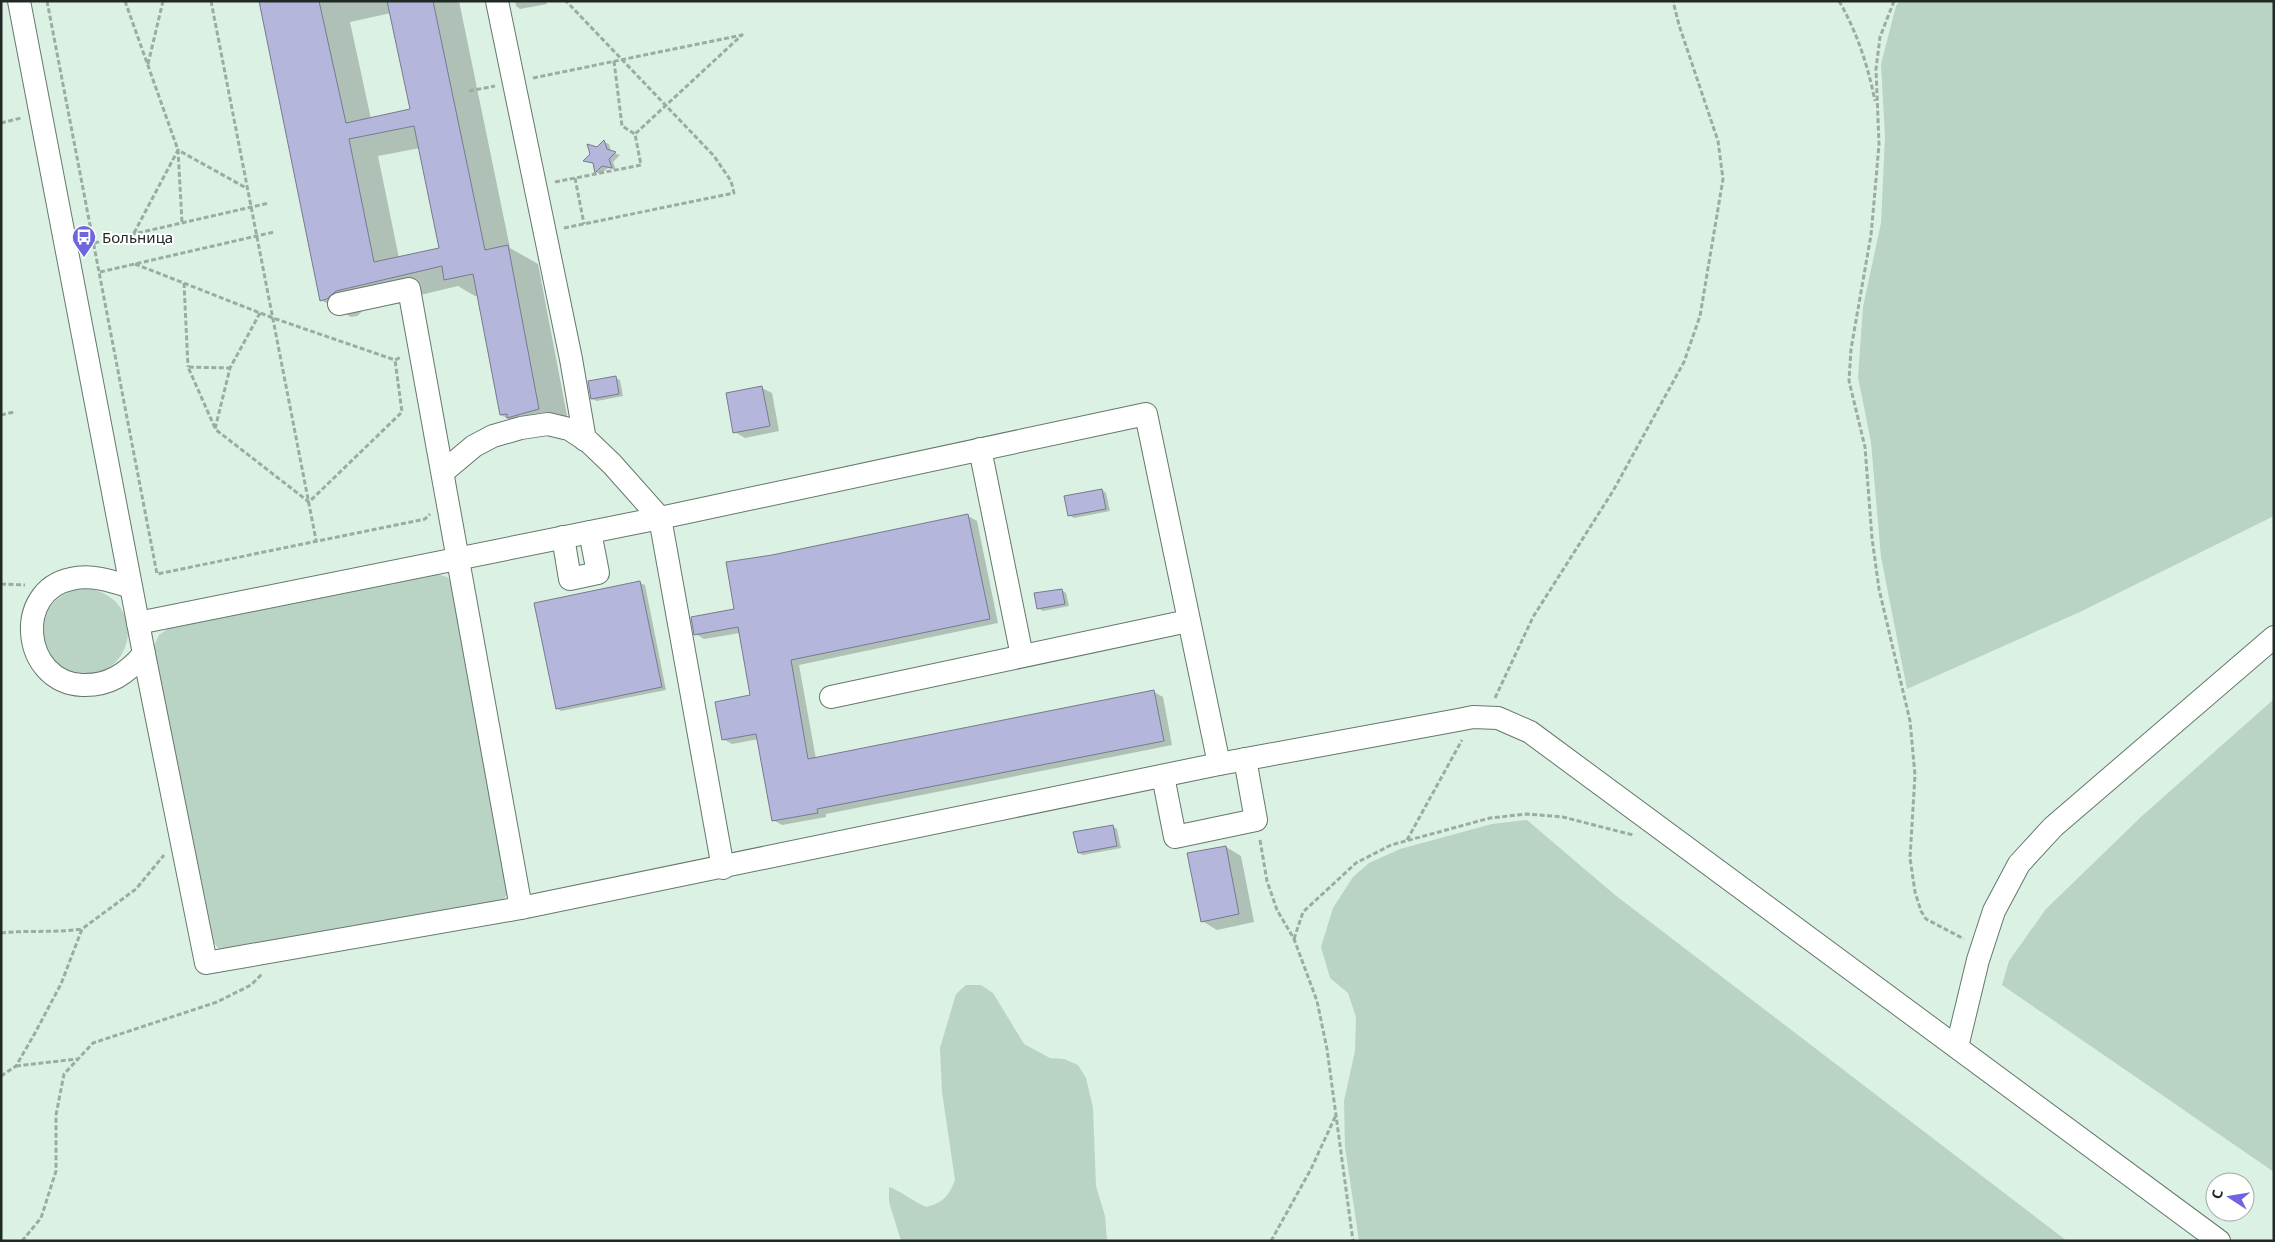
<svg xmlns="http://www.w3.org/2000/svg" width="2275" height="1242" viewBox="0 0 2275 1242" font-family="'Noto Sans',sans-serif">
  <rect width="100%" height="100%" fill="#dbf1e4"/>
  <!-- green -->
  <g fill="#b9d3c4">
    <polygon points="1900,1 2274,1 2274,516 2082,611 1907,689 1881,557 1871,442 1858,377 1863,307 1881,223 1885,137 1881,64 1896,6"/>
    <polygon points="434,573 447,577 457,589 510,891 500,904 220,950 211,940 152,650 159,635 172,626"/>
    <circle cx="85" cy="632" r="43"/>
    <polygon points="2274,699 2274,1172 2002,985 2009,961 2046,909 2142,816"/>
    <polygon points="1527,820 1615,895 2067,1241 1359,1241 1345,1147 1344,1101 1355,1051 1356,1017 1348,993 1330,978 1321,947 1333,908 1353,877 1369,863 1400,849 1492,824"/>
    <path d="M 966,985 L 981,985 L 993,993 L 1024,1044 L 1050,1058 L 1064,1059 L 1078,1065 L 1086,1078 L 1093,1108 L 1096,1186 L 1105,1216 L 1107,1241 L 901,1241 L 889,1202 L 889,1187 C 903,1192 912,1201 926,1207 C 943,1203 949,1196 955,1180 L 942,1092 L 940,1048 L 956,994 Z"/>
  </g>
  <!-- shadow -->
  <g fill="#0003" fill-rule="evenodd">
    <path d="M 260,1 L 459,1 L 510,248 L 538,264 L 569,426 L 531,432 L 501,415 L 478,296 L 475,296 L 458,286 L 366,308 L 357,316 L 351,317 L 321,300 ZM 391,13 L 412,110 L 371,119 L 350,22 ZM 420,148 L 440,249 L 399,258 L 378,156 Z"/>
    <polygon points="515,1 546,1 547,4 520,9 516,6"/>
    <polygon points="604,142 609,144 611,152 620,155 613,162 616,170 608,168 600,174 596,172 594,164 585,161"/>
    <polygon points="616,378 620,380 623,396 597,401 592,399"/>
    <polygon points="762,388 772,393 779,431 745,438 735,432"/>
    <polygon points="1102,490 1106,493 1110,511 1074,518 1069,515"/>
    <polygon points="968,516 977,521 998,623 799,665 816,759 1154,692 1163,697 1172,745 826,814 826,817 782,825 773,820 759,739 732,744 723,739 751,696 740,633 704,639 696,634 736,610 772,556"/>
    <polygon points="640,583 645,585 666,690 561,711 557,708"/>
    <polygon points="1062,590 1066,593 1069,606 1043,611 1038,608"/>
    <polygon points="1112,826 1117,829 1121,848 1083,855 1079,853"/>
    <polygon points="1226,847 1241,856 1254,922 1217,930 1202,921"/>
  </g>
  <!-- building -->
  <g fill="#b4b6dc" stroke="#797a8d" fill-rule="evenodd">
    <path d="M 259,1 L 319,1 L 346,123 L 410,109 L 387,1 L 433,1 L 485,250 L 508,245 L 539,409 L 507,418 L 507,414 L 500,415 L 473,274 L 444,280 L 442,266 L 336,291 L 327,299 L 320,301 ZM 414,126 L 439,248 L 374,262 L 349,139 Z"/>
    <polygon points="604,140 607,149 616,152 609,159 612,168 602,166 595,173 593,163 583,161 590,154 587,144 597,147"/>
    <polygon points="616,376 619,394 591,399 588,381"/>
    <polygon points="762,386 770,426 733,433 726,393"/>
    <polygon points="1102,489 1106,509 1068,516 1064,496"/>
    <polygon points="968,514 990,619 791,660 808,759 1154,690 1164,741 817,809 818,813 772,821 756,734 722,740 715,702 750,695 738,627 694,635 691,617 734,609 726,562 772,555"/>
    <polygon points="640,581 662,687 556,709 534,603"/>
    <polygon points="1062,589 1065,604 1037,609 1034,593"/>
    <polygon points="1113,825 1117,846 1078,853 1073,832"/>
    <polygon points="1226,846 1239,914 1201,922 1187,853"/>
  </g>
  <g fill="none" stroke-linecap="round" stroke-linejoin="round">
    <!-- minor casing -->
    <g stroke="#64786c" stroke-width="24">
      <g id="minor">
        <polyline points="19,1 144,654 206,963 521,908 1219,764 1458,720 1473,717 1498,718 1530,732 2219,1241"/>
        <polyline points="497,1 571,359 585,440"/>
        <polyline points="339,304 409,289 521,908"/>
        <polyline points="980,449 1022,656"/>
        <polyline points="443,472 474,446 493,436 521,428 548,424 569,429 589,442 612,464 660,518 723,868"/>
        <polyline points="563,537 570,579 598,573 590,532"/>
        <path d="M 131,587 C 112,581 91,574 71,579 C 13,591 22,682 82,685 C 109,686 126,674 144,654"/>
        <polyline points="138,623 660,518 1146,414 1219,764"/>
        <polyline points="831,697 1188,621"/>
        <polyline points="1163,776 1175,837 1256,820 1245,759"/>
        <polyline points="1957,1047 1978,960 1994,911 2019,864 2053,827 2274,637"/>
      </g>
    </g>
    <!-- path -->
    <g stroke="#9bada2" stroke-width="3" stroke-dasharray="5 2.5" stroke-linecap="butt">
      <polyline points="47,1 157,574 425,519 430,514"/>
      <polyline points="125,1 178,150 182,222"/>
      <polyline points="211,1 316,540"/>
      <path d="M 1839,1 C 1857,32 1868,66 1875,101"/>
      <polyline points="1894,1 1880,37 1876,69 1879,144 1875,191 1871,235 1851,349 1849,381 1865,447 1872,538 1879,589 1910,721 1915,775 1910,858 1915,892 1921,911 1926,919 1964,939"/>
      <polyline points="614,61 622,126 635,134"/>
      <polyline points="148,64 163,1"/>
      <polyline points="533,78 742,35"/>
      <polyline points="469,91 495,86"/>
      <polyline points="1,123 21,118"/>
      <polyline points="575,178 584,224"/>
      <polyline points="555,182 641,165 635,134 743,34"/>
      <polyline points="564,228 734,193 731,181 714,156 566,1"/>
      <polyline points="134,233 178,150 248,189"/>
      <polyline points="94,243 269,203"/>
      <polyline points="135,264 273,318 395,360 401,357"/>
      <polyline points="100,272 274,232"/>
      <polyline points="184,283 188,367"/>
      <polyline points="260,313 230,368 215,429 309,502 402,412 395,360"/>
      <polyline points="1,415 14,412"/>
      <polyline points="215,428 188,367 230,368"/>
      <polyline points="1,584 25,585"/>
      <polyline points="1495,698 1533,617 1613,491 1684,362 1700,316 1723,179 1718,141 1679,25 1673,1"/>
      <polyline points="1260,840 1267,881 1277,910 1294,939 1317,1001 1327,1049 1353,1241"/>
      <polyline points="1407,840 1462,740"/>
      <path d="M 1,933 C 28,930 55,933 82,929"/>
      <polyline points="1294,939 1303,912 1356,863 1391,845 1490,818 1527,814 1563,817 1633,835"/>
      <polyline points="16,1066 77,1059"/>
      <polyline points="1,1076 16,1066 35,1033 61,984 82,929 136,889 164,855"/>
      <polyline points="22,1241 41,1218 56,1171 56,1115 64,1074 93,1043 217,1002 251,985 262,974"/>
      <polyline points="1271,1241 1311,1169 1336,1115"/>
    </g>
    <!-- minor -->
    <use href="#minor" stroke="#fff" stroke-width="22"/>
  </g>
  <!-- icons -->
  <defs>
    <g id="bus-pin" transform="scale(1.25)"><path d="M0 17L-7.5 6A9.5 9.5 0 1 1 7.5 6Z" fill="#6f65df" stroke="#fff"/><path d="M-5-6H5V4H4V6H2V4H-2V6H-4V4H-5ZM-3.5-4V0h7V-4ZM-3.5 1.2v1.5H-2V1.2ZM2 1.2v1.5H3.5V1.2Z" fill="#fff"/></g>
  </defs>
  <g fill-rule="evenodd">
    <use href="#bus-pin" x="84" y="237"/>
  </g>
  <g text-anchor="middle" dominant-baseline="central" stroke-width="4" stroke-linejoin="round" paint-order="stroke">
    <!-- poi labels -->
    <g font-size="15" fill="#212924" stroke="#fff" text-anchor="start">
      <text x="102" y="237">Больница</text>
    </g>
  </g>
  <!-- border -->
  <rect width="2275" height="1242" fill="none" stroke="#212924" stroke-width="5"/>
  <!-- north arrow -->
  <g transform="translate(2230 1197) rotate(282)"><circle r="24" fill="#ffffff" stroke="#a6a9a7"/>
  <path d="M0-4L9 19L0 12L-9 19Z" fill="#6f65df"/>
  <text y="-8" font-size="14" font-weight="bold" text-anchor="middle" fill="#212924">С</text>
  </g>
</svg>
